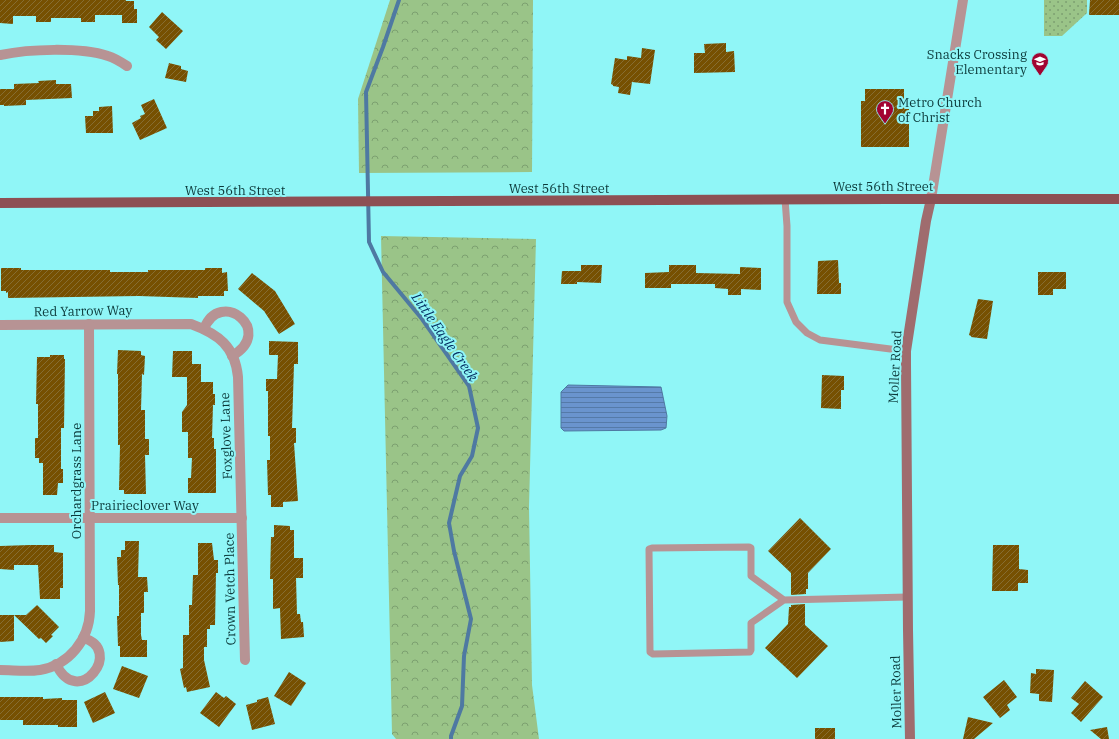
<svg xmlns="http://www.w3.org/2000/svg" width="1119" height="739" viewBox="0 0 1119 739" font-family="'IBM Plex Serif',serif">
  <defs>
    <pattern id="forest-crowns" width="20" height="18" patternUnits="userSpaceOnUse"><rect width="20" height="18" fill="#9ac488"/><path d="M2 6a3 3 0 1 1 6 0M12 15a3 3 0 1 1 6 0" fill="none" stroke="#7ca070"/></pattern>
    <pattern id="park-dots" width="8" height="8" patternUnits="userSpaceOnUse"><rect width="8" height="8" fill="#9ac488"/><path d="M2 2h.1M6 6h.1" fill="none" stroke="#7ca070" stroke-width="1.8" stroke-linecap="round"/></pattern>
    <pattern id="water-rules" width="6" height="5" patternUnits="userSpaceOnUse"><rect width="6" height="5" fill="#6a94ce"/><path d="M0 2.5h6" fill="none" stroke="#557aa8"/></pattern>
    <pattern id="building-hatch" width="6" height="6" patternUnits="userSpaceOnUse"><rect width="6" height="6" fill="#765001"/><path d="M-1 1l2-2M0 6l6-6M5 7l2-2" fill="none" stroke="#866d32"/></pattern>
  </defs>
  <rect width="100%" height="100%" fill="#90f6f7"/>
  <!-- forest -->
  <g fill="url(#forest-crowns)">
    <polygon points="390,0 533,0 532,172 359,173 358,99"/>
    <polygon points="381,236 536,239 529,507 532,685 539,739 396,739 392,734"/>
  </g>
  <!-- park -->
  <polygon fill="url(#park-dots)" points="1044,0 1087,0 1087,13 1062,36 1044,36"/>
  <!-- water -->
  <polygon fill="url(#water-rules)" stroke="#4e79a2" points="568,385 661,387 667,416 666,428 661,430 564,431 561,428 561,392"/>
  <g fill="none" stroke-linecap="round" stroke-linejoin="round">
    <!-- stream -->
    <polyline stroke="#4e79a2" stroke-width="4" points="399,0 383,47 366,92 369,242 383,272 422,319 469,386 478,428 472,456 460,476 449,523 454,551 471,619 464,656 462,706 451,736 451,739"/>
  </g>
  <!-- building -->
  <g fill="url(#building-hatch)">
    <polygon points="0,0 126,0 126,1 134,1 134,9 137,9 137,23 122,23 122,15 95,15 95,22 81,22 81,18 51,18 51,22 36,22 36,16 13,16 13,24 0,23"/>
    <polygon points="1090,0 1119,0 1119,15 1089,15"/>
    <polygon points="162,12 183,31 166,49 156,40 159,37 149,27"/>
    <polygon points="726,43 726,52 734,51 735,72 694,73 694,53 705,53 704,44"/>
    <polygon points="642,48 655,50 650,84 632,82 630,95 618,93 619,87 613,86 613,85 611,84 615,58 627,60 627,56 641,58"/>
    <polygon points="169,63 181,66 181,69 188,71 186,82 165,78"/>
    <polygon points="56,80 56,84 71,84 72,98 26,100 26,105 4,106 4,105 0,105 0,89 14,89 14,84 39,83 38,81"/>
    <polygon points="865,89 904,89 904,100 909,100 909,147 861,147 861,101 865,101"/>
    <polygon points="154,99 167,128 140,140 132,123 141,118 140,116 145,114 141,105"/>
    <polygon points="112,106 113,133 86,133 85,116 93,116 93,111 99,111 99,107"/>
    <polygon points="838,260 839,283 841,283 841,294 817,294 818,261"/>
    <polygon points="581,265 602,265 601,283 577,282 577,284 561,284 562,271 581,271"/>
    <polygon points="669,265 696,265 696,273 740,274 740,267 761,268 761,290 741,289 741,295 728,295 728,289 715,288 715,284 671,284 671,288 645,288 645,273 669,272"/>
    <polygon points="1,268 21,268 21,270 110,270 110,272 148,272 148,270 205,270 205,268 222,268 222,273 227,272 228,291 224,291 224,296 198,296 198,298 139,296 8,298 8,292 6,293 6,291 1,291"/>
    <polygon points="1038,272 1066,272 1066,289 1053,289 1053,295 1038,295"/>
    <polygon points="252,273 275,291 295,324 279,334 264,311 238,289"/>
    <polygon points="978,299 993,301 987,339 971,337 971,336 969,335"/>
    <polygon points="269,341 298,342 298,364 294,364 292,428 296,428 296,443 294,443 298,501 283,502 283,507 271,507 271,495 268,495 267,460 270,460 270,436 268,436 268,391 266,391 266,379 277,379 278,355 269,355"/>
    <polygon points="118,350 141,351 141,355 145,356 144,375 142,374 141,410 145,410 145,439 149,439 149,455 145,455 146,494 124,494 124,490 119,490 120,445 118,445 118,374 117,374"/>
    <polygon points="173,351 192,351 192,364 201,364 201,382 213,382 213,394 215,394 215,405 213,405 212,438 214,438 214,449 216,449 216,493 188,493 188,478 191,478 192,458 188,458 188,432 182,432 182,412 187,405 187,377 172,377"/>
    <polygon points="50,355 64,355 64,359 65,359 64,428 61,428 61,469 63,469 63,483 58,483 57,495 43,495 43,463 39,463 39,458 35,458 35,438 38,438 38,404 36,404 37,357 50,357"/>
    <polygon points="822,375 844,376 844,390 841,390 841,409 821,408"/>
    <polygon points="800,518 831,549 808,573 808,589 806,589 806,594 791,595 791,573 768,551"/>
    <polygon points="274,525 290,526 290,530 294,530 294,558 303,558 303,578 296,578 297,614 300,614 301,622 303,622 304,637 281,639 280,608 273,609 273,579 270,579 271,537 274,537"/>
    <polygon points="125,541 139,541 138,577 147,577 148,592 144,592 144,613 141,613 141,635 142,640 147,640 147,657 120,657 120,646 118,646 117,616 119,616 119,585 118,585 117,557 121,557 121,550 125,550"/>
    <polygon points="198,543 212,543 214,560 218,560 218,573 216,573 215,625 210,625 210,629 207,629 207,647 204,647 204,660 210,687 187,692 186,687 184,688 180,669 183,668 183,635 189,635 189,605 192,605 193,575 198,575"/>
    <polygon points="30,545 54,545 54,552 63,553 63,588 60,588 60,599 40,599 38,565 14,565 14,570 0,569 0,546"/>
    <polygon points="993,545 1019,545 1019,569 1028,570 1028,583 1018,583 1018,591 992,591"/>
    <polygon points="805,604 805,625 828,646 797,678 765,648 788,624 789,607 791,607 791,605"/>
    <polygon points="37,605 59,627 51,635 53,636 46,643 41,638 39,639 14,615 26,615"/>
    <polygon points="0,615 14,615 14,641 0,642"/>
    <polygon points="122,666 148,676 139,698 113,689"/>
    <polygon points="1036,669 1054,670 1052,702 1039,701 1039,694 1030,693 1031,673 1036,674"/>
    <polygon points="289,672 306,683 291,706 274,696"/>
    <polygon points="1004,680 1017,697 1007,705 1010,710 1000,718 983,697"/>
    <polygon points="1085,681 1103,697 1081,722 1071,713 1079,704 1071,698"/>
    <polygon points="105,692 115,713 93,723 84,702"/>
    <polygon points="216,692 224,698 226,696 236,704 219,727 200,713"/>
    <polygon points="0,697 43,697 43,699 62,698 62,700 77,700 77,727 58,727 58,725 23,725 23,720 0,720"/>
    <polygon points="268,697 275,724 252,730 246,705 257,702 257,700"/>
    <polygon points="968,717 993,723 974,739 963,739"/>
    <polygon points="1107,727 1109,739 1101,739 1090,730"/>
    <rect x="815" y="728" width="20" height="11"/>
  </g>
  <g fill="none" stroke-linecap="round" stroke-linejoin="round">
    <!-- lane -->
    <g stroke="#b79394" stroke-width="7">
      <polyline points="785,199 787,226 787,302 796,322 807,333 820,340 906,351"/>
      <polyline points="784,600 751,576 751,548 749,547 652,548 649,549 650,652 653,654 750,652 751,650 751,623 784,600 907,597"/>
    </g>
    <!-- street -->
    <g stroke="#b79394" stroke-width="10">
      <path d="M 0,55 C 29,49 80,47 108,56 C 115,58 121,62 127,66"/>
      <polyline points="931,199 963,0"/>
      <path d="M 0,325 L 191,324 C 218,334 235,346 238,377 L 245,660"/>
      <path d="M 204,329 C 220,287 276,331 232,356"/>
      <polyline points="0,518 242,518"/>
      <path d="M 56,664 C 78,711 125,649 83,638"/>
      <path d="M 0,670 C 13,670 27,672 40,670 C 69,665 89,640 90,611 L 89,324"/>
    </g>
    <!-- secondary -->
    <polyline stroke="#9f6c6e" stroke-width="10" points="910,739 908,630 906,364 906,351 926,221 931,199"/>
    <!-- primary -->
    <polyline stroke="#8d5054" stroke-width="10" points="0,203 888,199 1119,199"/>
  </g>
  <!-- icons -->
  <defs>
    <g id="school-pin" transform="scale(0.9)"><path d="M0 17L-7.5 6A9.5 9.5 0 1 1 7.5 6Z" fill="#a20331" stroke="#90f6f7"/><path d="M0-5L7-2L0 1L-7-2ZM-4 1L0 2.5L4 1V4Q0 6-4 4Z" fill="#fff"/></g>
    <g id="church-pin" transform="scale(0.9)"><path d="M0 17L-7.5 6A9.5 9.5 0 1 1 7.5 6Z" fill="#a20331" stroke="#90f6f7"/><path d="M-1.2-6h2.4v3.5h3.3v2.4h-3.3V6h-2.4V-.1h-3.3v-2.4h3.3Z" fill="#fff"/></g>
  </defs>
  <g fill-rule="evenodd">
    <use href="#school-pin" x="1040" y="61"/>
    <use href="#church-pin" x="885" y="109"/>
  </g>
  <g text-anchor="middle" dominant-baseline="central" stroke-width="4" stroke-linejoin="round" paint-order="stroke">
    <!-- poi labels -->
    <g font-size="13" fill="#0b393a" stroke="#90f6f7" text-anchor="end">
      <text x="1027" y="54">Snacks Crossing<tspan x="1027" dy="15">Elementary</tspan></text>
      <text x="898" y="102" text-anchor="start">Metro Church<tspan x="898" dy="15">of Christ</tspan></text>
    </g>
    <!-- street labels -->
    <g font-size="13" fill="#0b393a" stroke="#90f6f7">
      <text x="883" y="186">West 56th Street</text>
      <text x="559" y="188">West 56th Street</text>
      <text x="235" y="190">West 56th Street</text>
      <text transform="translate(83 311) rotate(-1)">Red Yarrow Way</text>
      <text transform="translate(895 367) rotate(-87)">Moller Road</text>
      <text transform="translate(226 436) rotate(-92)">Foxglove Lane</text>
      <text transform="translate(76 481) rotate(-90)">Orchardgrass Lane</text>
      <text x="145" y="505">Prairieclover Way</text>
      <text transform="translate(230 589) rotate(-91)">Crown Vetch Place</text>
      <text transform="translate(896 692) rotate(-91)">Moller Road</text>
    </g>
    <!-- water labels -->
    <g font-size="14" font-style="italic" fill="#002a5e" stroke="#90f6f7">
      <text transform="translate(445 337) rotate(55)">Little Eagle Creek</text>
    </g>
  </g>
</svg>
